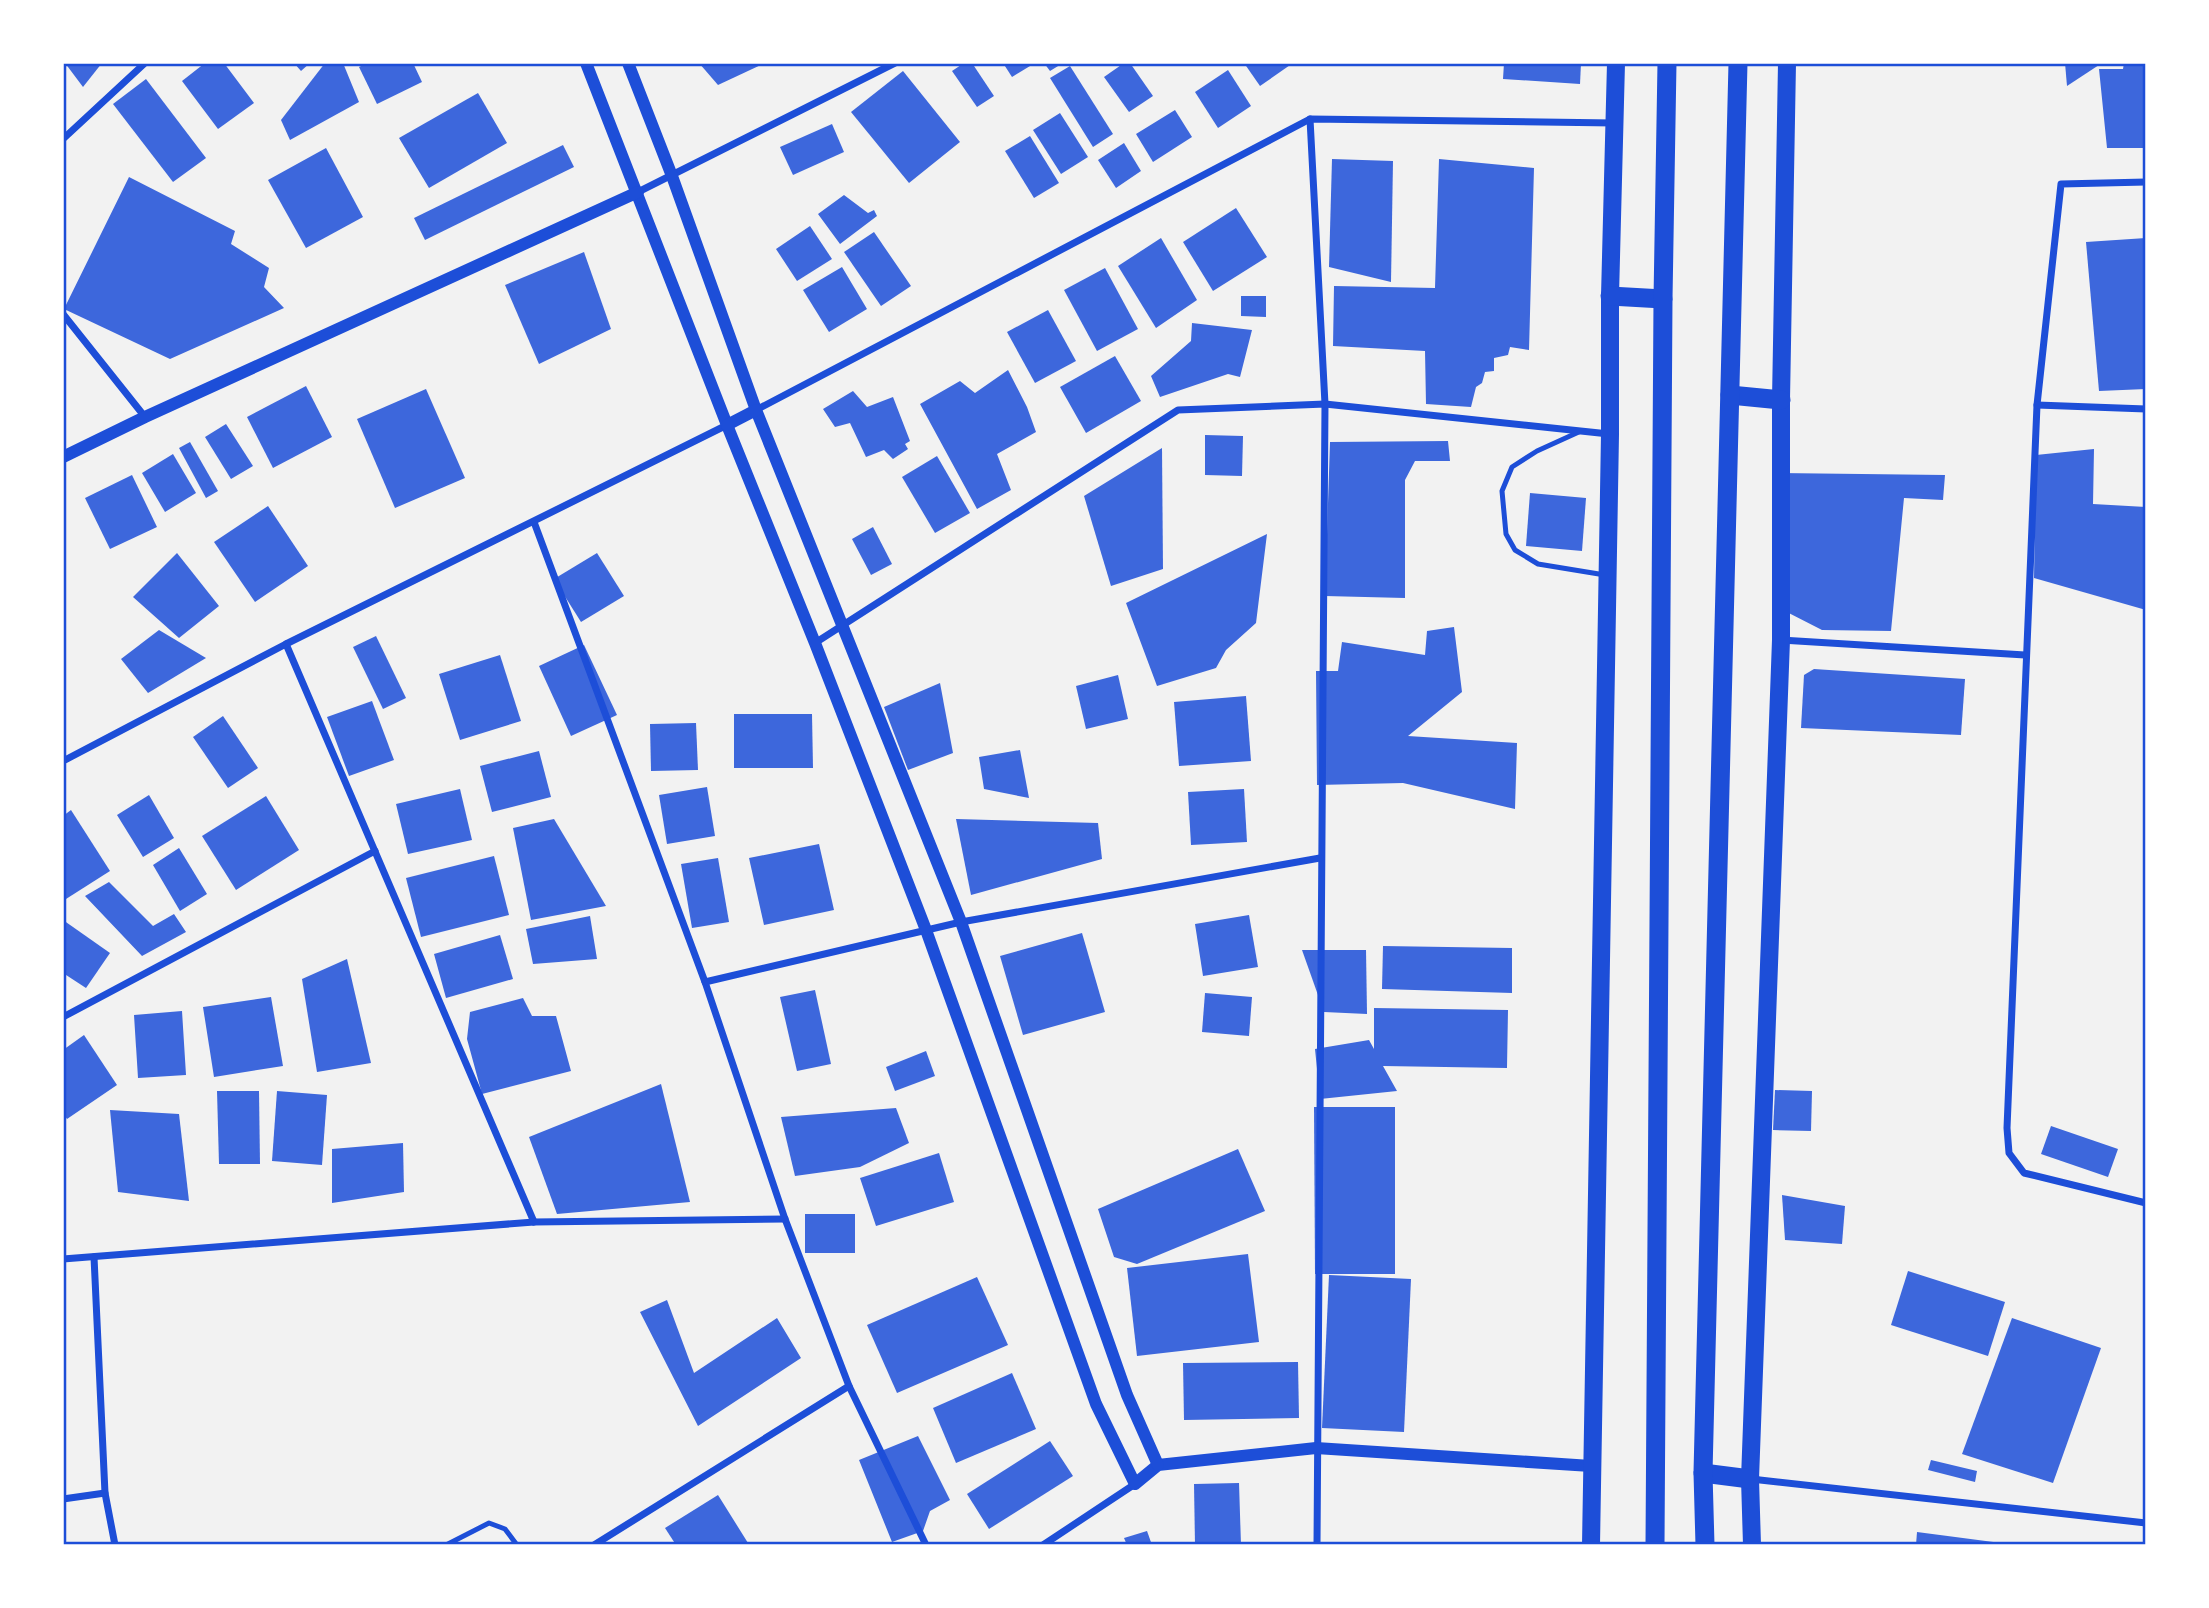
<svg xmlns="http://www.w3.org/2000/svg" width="2209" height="1608" viewBox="0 0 2209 1608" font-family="Lora,serif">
  <rect width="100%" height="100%" fill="#f2f2f2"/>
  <!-- building -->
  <g fill="#3d67dc">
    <polygon points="65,63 102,63 83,87"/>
    <polygon points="205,63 224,63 254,103 218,129 182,81"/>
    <polygon points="294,63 310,63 301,71"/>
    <polygon points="325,63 343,63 359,102 290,140 281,120"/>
    <polygon points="367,63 413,63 422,82 377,104 359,67"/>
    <polygon points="699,63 765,63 718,85"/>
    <polygon points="964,63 972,63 994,96 977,107 952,71"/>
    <polygon points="1003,63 1035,63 1012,77"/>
    <polygon points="1044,63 1063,63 1050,71"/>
    <polygon points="1124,63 1130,63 1153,96 1129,112 1104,77"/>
    <polygon points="1244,63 1293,63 1260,86"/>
    <polygon points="1504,63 1581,63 1580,84 1503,79"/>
    <polygon points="2065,63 2102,63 2067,86"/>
    <polygon points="2124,63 2146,63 2146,148 2107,148 2099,69 2123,69"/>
    <polygon points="1070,66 1113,134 1093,147 1050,78"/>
    <polygon points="1228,70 1251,106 1218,128 1195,92"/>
    <polygon points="903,71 960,142 909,183 851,112"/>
    <polygon points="146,79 206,158 173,182 113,104"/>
    <polygon points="478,93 507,143 429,188 399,138"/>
    <polygon points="1175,110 1192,137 1153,162 1136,134"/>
    <polygon points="1060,113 1088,157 1061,174 1033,130"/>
    <polygon points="832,124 844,152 793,175 780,147"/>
    <polygon points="1030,136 1059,183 1034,198 1005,151"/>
    <polygon points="1124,143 1141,171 1116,188 1098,160"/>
    <polygon points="563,145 574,167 425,240 414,218"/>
    <polygon points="326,148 363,217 306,248 268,180"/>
    <polygon points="1332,159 1393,161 1391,282 1329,267"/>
    <polygon points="1439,159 1534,168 1529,350 1510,347 1508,355 1494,358 1494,371 1485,372 1482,383 1476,387 1471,407 1426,404 1425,351 1333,346 1334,286 1435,288"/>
    <polygon points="129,177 235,231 231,244 269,268 264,287 284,308 170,359 64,309"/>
    <polygon points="844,195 868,213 874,210 877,216 840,244 818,214"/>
    <polygon points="1236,208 1267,257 1213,291 1183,242"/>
    <polygon points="810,226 832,259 797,281 776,249"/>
    <polygon points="874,232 911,286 881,306 844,252"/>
    <polygon points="1161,238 1197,300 1156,328 1118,266"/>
    <polygon points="2146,238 2146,389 2099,391 2086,242"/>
    <polygon points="584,252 611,329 539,364 505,285"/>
    <polygon points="842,267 867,309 829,332 803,290"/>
    <polygon points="1105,268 1138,329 1097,351 1064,290"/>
    <polygon points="1241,296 1266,296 1266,317 1241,316"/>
    <polygon points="1048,310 1076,361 1035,383 1007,332"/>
    <polygon points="1192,323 1252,330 1240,377 1228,374 1160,397 1151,376 1191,341"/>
    <polygon points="1115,356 1141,401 1086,433 1060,387"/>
    <polygon points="1008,370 1027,407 1036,432 997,454 1011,490 977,509 920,404 960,381 975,393"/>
    <polygon points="306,386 332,437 273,468 247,417"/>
    <polygon points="426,389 465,478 395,508 357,419"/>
    <polygon points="853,391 867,407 893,397 910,441 905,444 908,449 893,459 884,450 866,457 850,423 835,427 823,409"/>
    <polygon points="226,424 253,466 231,479 205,437"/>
    <polygon points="1205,435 1243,436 1242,476 1205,475"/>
    <polygon points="1448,441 1450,461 1415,461 1405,480 1405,598 1325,596 1330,442"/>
    <polygon points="190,442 218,491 206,498 179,448"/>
    <polygon points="1162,448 1163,569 1111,586 1084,496"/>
    <polygon points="2094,449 2093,504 2146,507 2146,610 2034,578 2036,455"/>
    <polygon points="173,454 196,493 165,512 142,473"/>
    <polygon points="937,456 970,513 935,533 902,477"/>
    <polygon points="1777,473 1945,475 1943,500 1904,498 1891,631 1822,630 1777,607"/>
    <polygon points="132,475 157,527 110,549 85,498"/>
    <polygon points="1530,493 1586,498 1582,551 1526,546"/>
    <polygon points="268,506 308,566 255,602 214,542"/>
    <polygon points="873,527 892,564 871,575 852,539"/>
    <polygon points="1267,534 1256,623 1226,650 1216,668 1157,686 1126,603"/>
    <polygon points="177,553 219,606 179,638 133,597"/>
    <polygon points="597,553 624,596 581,622 554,579"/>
    <polygon points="1454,627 1462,692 1408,736 1517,743 1515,809 1403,783 1317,785 1316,671 1338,671 1342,642 1425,655 1427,631"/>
    <polygon points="159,630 206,658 148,693 121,659"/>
    <polygon points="376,636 406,698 383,709 353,647"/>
    <polygon points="584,645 617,715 571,736 539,666"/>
    <polygon points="500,655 521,721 460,740 439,674"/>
    <polygon points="1814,669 1965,679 1961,735 1801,728 1804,675"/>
    <polygon points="1118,675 1128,719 1086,729 1076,686"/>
    <polygon points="940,683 953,753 908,770 884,707"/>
    <polygon points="1246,696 1251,761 1179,766 1174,702"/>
    <polygon points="372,701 394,760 349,776 327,717"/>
    <polygon points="734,714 812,714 813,768 734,768"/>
    <polygon points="223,716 258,768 228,788 193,737"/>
    <polygon points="696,723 698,770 651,771 650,724"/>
    <polygon points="1020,750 1029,798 984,789 979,757"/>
    <polygon points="539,751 551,797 492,812 480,766"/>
    <polygon points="707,787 715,836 667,844 659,795"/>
    <polygon points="460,789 472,840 408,854 396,804"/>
    <polygon points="1244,789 1247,842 1191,845 1188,792"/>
    <polygon points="149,795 174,838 143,857 117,815"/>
    <polygon points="266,796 299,850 236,890 202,836"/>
    <polygon points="71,810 110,871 66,899 63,894 63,816"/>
    <polygon points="554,819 606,906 531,920 513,828"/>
    <polygon points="956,819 1098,823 1102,859 971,895"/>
    <polygon points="819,844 834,910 764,925 749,858"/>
    <polygon points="179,848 207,894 180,911 153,865"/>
    <polygon points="494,856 509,915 421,937 406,878"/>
    <polygon points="718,858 729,922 692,928 681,864"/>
    <polygon points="109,882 153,926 174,914 186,932 142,956 85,896"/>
    <polygon points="1249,915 1258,967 1203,976 1195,924"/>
    <polygon points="590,916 597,959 533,964 526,929"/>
    <polygon points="63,920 110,953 86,988 63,973"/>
    <polygon points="1082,933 1105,1012 1023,1035 1000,956"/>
    <polygon points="500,935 513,979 446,998 434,954"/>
    <polygon points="1383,946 1512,948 1512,993 1382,989"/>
    <polygon points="1302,950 1366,950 1367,1014 1324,1012"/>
    <polygon points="347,959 371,1063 317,1072 302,979"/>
    <polygon points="815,990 831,1064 797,1071 780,997"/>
    <polygon points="1205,993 1252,997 1249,1036 1202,1032"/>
    <polygon points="271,997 283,1066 214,1077 203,1007"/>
    <polygon points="523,998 532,1016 556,1016 571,1071 482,1094 467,1039 470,1012"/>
    <polygon points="1374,1008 1508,1010 1507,1068 1383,1066 1397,1091 1320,1099 1315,1049 1369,1040 1374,1049"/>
    <polygon points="182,1011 186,1075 138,1078 134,1015"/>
    <polygon points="84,1035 117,1085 67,1119 63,1113 63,1050"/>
    <polygon points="926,1051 935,1076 895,1091 886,1067"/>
    <polygon points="661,1084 690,1202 557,1214 529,1137"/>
    <polygon points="1775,1090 1812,1091 1811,1131 1773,1130"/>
    <polygon points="217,1091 259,1091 260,1164 219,1164"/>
    <polygon points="277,1091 327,1095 322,1165 272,1161"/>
    <polygon points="1314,1107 1395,1107 1395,1274 1315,1274"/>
    <polygon points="896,1108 909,1143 860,1167 795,1176 781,1117"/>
    <polygon points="110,1110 179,1114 189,1201 118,1192"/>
    <polygon points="2051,1126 2118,1149 2108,1177 2041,1154"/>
    <polygon points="403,1143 404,1192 332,1203 332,1149"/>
    <polygon points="1238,1149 1265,1211 1137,1264 1114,1257 1098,1209"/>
    <polygon points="939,1153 954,1202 876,1226 860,1178"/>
    <polygon points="1782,1195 1845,1206 1842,1244 1785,1240"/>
    <rect x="805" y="1214" width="50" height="39"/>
    <polygon points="1248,1254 1259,1342 1137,1356 1127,1268"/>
    <polygon points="1908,1271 2005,1302 1988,1356 1891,1325"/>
    <polygon points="1329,1275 1411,1279 1404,1432 1322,1428"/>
    <polygon points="977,1277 1008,1345 897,1393 867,1325"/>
    <polygon points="667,1300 694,1373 777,1318 801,1358 698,1426 640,1312"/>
    <polygon points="2012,1318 2101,1348 2053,1483 1962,1454"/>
    <polygon points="1298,1362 1299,1418 1184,1420 1183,1363"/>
    <polygon points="1012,1373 1036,1429 956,1463 933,1408"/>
    <polygon points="918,1436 950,1500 930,1511 923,1531 892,1542 859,1460"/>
    <polygon points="1050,1441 1073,1476 989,1529 967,1494"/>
    <polygon points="1931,1460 1977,1471 1975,1482 1928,1470"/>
    <polygon points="1239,1483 1241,1545 1195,1545 1194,1484"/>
    <polygon points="718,1495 748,1543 676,1545 665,1528"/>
    <polygon points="1147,1531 1152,1545 1127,1545 1124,1538"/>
    <polygon points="1917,1532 2001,1543 2001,1545 1916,1545"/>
  </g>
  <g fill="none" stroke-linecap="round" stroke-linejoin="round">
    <!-- service -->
    <g stroke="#1d4ed8" stroke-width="5">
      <polyline points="1581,431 1537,451 1512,467 1502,491 1506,534 1515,550 1538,564 1605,575"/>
      <polyline points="446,1545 489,1523 505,1529 517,1545"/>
    </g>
    <!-- minor -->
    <g stroke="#1d4ed8" stroke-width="7">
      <polyline points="1310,119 1325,404 1317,1545"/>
      <polyline points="63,139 145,63"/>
      <polyline points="2146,182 2061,184 2037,405 2007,1128 2009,1153 2024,1173 2146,1203"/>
      <polyline points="638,192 895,63"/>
      <polyline points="63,314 145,417"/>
      <polyline points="2037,405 2146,409"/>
      <polyline points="756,410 1310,119 1614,123"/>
      <polyline points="534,522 705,982 785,1219 849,1386 926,1545"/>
      <polyline points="1781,640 2025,655"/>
      <polyline points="815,643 1178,410 1325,404 1609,434"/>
      <polyline points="286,644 534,1222"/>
      <polyline points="63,761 286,644 727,425"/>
      <polyline points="705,982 961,922 1320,858"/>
      <polyline points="63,1017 375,851"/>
      <polyline points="94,1257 105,1493 115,1545"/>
      <polyline points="63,1259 534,1222 785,1219"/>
      <polyline points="1751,1479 2146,1523"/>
      <polyline points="63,1499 105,1493"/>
      <polyline points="594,1545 849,1386"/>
      <polyline points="1043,1545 1135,1484"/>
    </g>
    <!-- tertiary -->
    <g stroke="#1d4ed8" stroke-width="12">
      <polyline points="586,63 727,425 815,643 926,930 1096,1404 1135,1484 1158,1465 1316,1448 1591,1466"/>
      <polyline points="628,63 672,176 756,410 961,922 1127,1395 1158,1465"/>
      <polyline points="727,425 756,410"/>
      <polyline points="63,457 145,417 638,192"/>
    </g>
    <!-- primary -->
    <g stroke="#1d4ed8" stroke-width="18">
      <polyline points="1591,1545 1610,434 1610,296 1616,63"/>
      <polyline points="1752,1545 1750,1479 1781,640 1781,400 1787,63"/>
    </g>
    <!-- trunk -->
    <g stroke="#1d4ed8" stroke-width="19">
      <polyline points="1610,296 1663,299"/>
      <polyline points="1730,395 1781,400"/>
      <polyline points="1703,1473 1750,1479"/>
      <polyline points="1655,1545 1663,299 1667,63"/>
      <polyline points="1705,1545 1703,1473 1738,63"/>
    </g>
  </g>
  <!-- border -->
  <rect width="2209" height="1608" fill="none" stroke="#ffffff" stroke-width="130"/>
  <rect x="65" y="65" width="2079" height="1478" fill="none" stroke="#1d4ed8" stroke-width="2.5"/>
</svg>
